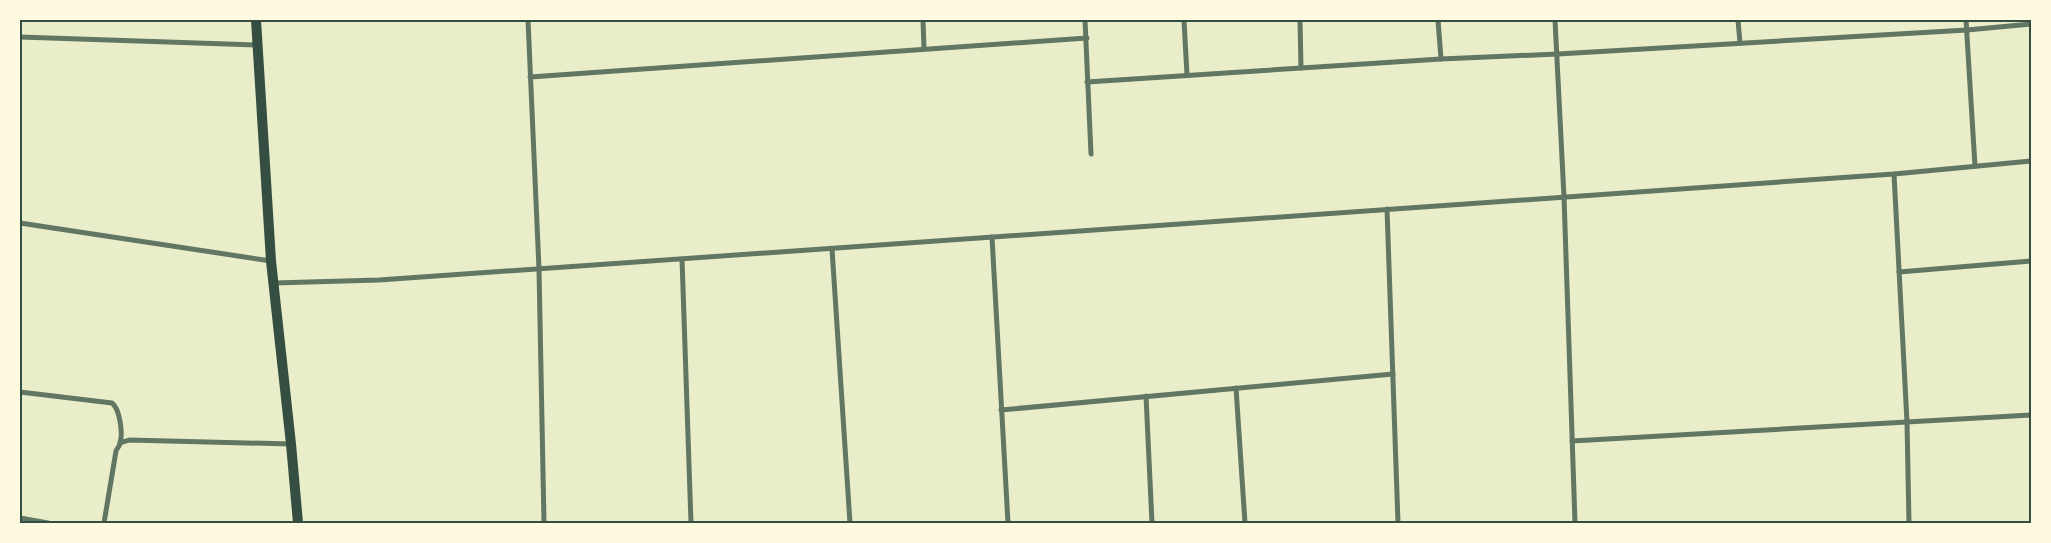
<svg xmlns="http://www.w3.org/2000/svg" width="2051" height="543" viewBox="0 0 2051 543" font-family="Poppins,sans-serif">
  <rect width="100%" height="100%" fill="#e9edc9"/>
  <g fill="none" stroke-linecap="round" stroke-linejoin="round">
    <!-- minor -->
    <g stroke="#617663" stroke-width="5">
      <polyline points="528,20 539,269 544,523"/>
      <polyline points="923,20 924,49"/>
      <polyline points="1085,20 1091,154"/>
      <polyline points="1184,20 1187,75"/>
      <polyline points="1300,20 1301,68"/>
      <polyline points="1438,20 1441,59"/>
      <polyline points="1555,20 1564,197 1575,523"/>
      <polyline points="1738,20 1740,43"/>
      <polyline points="1966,20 1975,166"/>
      <polyline points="20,37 258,45"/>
      <polyline points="530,77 1087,38"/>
      <polyline points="1087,82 1441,59 1558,54 1967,30 2031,24"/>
      <polyline points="1894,174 1907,422 1909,523"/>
      <polyline points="1387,209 1398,523"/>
      <polyline points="20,223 271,261"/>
      <polyline points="992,237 1008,523"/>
      <polyline points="832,249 850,523"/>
      <polyline points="682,259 691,523"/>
      <polyline points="1899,272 2031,261"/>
      <polyline points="274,283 379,280 1894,174 2031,161"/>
      <polyline points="1236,388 1245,523"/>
      <path d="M 20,392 L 112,403 C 120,409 123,434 120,443 C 120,446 117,448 116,451 L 104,523"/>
      <polyline points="1146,396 1152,523"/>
      <polyline points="1001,410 1393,374"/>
      <polyline points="1572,441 2031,415"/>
      <polyline points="120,443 129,440 291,444"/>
      <polyline points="20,518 48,523"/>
    </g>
    <!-- secondary -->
    <polyline stroke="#344e41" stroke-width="10" points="256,20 271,261 291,444 298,523"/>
  </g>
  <!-- border -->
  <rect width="2051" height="543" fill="none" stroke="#fefae0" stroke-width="42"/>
  <rect x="21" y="21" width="2009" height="501" fill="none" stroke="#344e41" stroke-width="2"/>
</svg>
